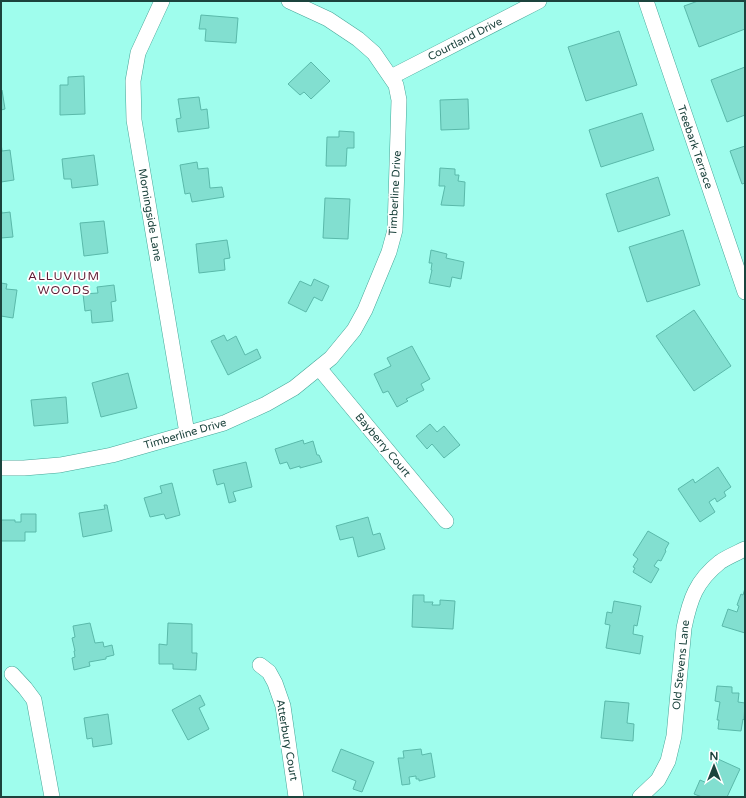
<svg xmlns="http://www.w3.org/2000/svg" width="746" height="798" viewBox="0 0 746 798" font-family="'Varela Round',sans-serif">
  <rect width="100%" height="100%" fill="#9ffded"/>
  <!-- building -->
  <g fill="#82dfd0" stroke="#5ab9aa">
    <polygon points="698,1 745,1 745,29 699,47 684,6"/>
    <polygon points="201,15 238,18 236,43 205,41 206,29 199,29"/>
    <polygon points="619,31 637,85 586,101 568,47"/>
    <polygon points="311,62 330,81 311,99 304,92 300,95 288,84"/>
    <polygon points="745,67 745,115 727,122 711,80"/>
    <polygon points="84,76 85,114 60,115 60,85 68,85 68,77"/>
    <polygon points="2,90 5,109 1,110 1,91"/>
    <polygon points="199,97 201,110 207,109 209,128 178,132 176,119 181,118 178,99"/>
    <polygon points="468,99 469,129 441,130 440,100"/>
    <polygon points="642,113 654,150 601,167 589,130"/>
    <polygon points="339,131 354,132 354,148 347,148 346,166 326,166 327,137 339,137"/>
    <polygon points="1,143 2,151 10,150 14,180 1,182"/>
    <polygon points="745,146 745,183 742,184 730,151"/>
    <polygon points="94,155 98,185 72,188 71,179 64,179 62,159"/>
    <polygon points="197,162 198,169 208,168 210,188 222,187 224,197 192,202 190,193 185,194 180,165"/>
    <polygon points="440,168 455,169 455,175 459,175 458,181 465,182 464,206 441,205 445,186 439,186"/>
    <polygon points="658,177 670,215 618,232 606,194"/>
    <polygon points="325,198 350,199 348,239 323,238"/>
    <polygon points="1,208 2,213 10,212 13,237 1,238"/>
    <polygon points="104,221 108,253 84,256 80,223"/>
    <polygon points="683,230 700,285 647,302 629,247"/>
    <polygon points="227,240 230,258 224,259 225,270 199,273 196,244"/>
    <polygon points="431,250 447,254 446,258 464,262 461,279 452,277 450,287 429,283 432,270 431,270 432,263 429,263"/>
    <polygon points="314,279 329,286 322,301 314,297 306,312 288,303 300,281 311,286"/>
    <polygon points="1,283 7,284 6,289 17,290 13,318 1,316"/>
    <polygon points="114,285 116,301 111,302 113,321 92,323 91,310 85,311 83,294 98,293 97,287"/>
    <polygon points="694,310 731,366 694,391 656,336"/>
    <polygon points="224,335 227,341 236,336 245,355 257,349 261,358 228,375 211,341"/>
    <polygon points="412,346 430,379 421,384 424,390 406,399 408,401 397,407 388,391 383,393 374,374 391,366 387,358"/>
    <polygon points="128,373 137,408 101,417 92,383"/>
    <polygon points="66,397 68,423 34,426 31,400"/>
    <polygon points="430,424 437,432 444,426 460,445 444,458 432,444 427,449 416,436"/>
    <polygon points="303,440 304,444 313,441 317,455 319,455 322,462 300,468 300,466 290,469 287,462 280,464 275,449"/>
    <polygon points="246,462 252,487 233,492 236,501 229,503 224,483 217,485 213,470"/>
    <polygon points="718,467 731,487 724,492 726,496 717,502 715,498 709,502 715,512 700,522 678,489 693,479 695,483"/>
    <polygon points="172,483 180,515 166,519 164,514 150,517 144,498 162,493 160,486"/>
    <polygon points="104,505 107,505 112,531 83,537 79,513 105,509"/>
    <polygon points="21,514 36,514 36,532 25,532 25,541 1,541 1,520 15,520 15,522 21,522"/>
    <polygon points="368,517 373,535 380,533 385,549 358,557 353,537 340,540 336,526"/>
    <polygon points="648,531 669,543 665,550 666,551 661,561 658,560 654,566 659,569 651,583 633,572 635,568 633,567 638,559 633,555"/>
    <polygon points="745,588 745,633 722,626 728,609 737,612 739,606 737,605 741,594 743,595"/>
    <polygon points="413,595 424,595 424,602 433,602 432,605 440,605 440,600 455,601 453,629 412,627"/>
    <polygon points="614,601 641,606 637,626 634,625 633,634 643,636 640,654 606,648 610,625 605,624 607,612 612,613"/>
    <polygon points="90,623 95,643 103,642 104,647 112,645 114,655 106,657 106,659 89,662 90,666 74,670 72,658 75,657 74,651 75,651 72,638 75,637 73,626"/>
    <polygon points="168,623 192,624 192,653 197,653 196,670 173,669 173,664 159,664 159,644 167,645"/>
    <polygon points="717,686 732,687 732,693 739,693 738,702 745,703 744,720 743,719 741,731 718,729 719,720 717,720 720,702 715,701"/>
    <polygon points="200,695 205,705 199,708 209,729 188,740 172,710"/>
    <polygon points="605,701 629,703 627,723 634,724 633,741 601,738"/>
    <polygon points="108,714 112,744 93,747 92,738 87,739 84,718"/>
    <polygon points="341,749 374,762 362,792 353,789 356,781 332,771"/>
    <polygon points="421,749 422,755 431,753 435,777 419,781 419,779 416,779 416,776 409,777 410,784 402,785 398,758 404,758 403,751"/>
    <polygon points="718,759 740,769 727,797 702,797 694,794 700,780 707,783"/>
  </g>
  <g fill="none" stroke-linecap="round" stroke-linejoin="round">
    <!-- minor casing -->
    <g stroke="#46a698" stroke-width="16">
      <g id="minor">
        <polyline points="162,1 138,53 133,81 134,120 187,433"/>
        <polyline points="646,1 745,292"/>
        <polyline points="391,77 539,1"/>
        <polyline points="319,368 446,521"/>
        <polyline points="1,468 24,468 60,465 112,455 224,423 266,404 294,388 331,358 354,330 365,310 389,252 395,230 399,100 396,85 374,53 358,39 328,19 289,1"/>
        <polyline points="260,665 269,672 275,683 283,706 296,797"/>
        <polyline points="12,674 25,688 34,700 52,797"/>
        <path d="M 640,797 L 658,780 L 668,761 L 674,736 L 684,628 C 690,599 696,581 720,562 C 727,557 737,553 745,549"/>
      </g>
    </g>
    <!-- minor -->
    <use href="#minor" stroke="#fff" stroke-width="15"/>
  </g>
  <g text-anchor="middle" dominant-baseline="central" stroke-width="3.5" stroke-linejoin="round" paint-order="stroke">
    <!-- street labels -->
    <g font-size="11" fill="#1c433d" stroke="#fff">
      <text transform="translate(465 39) rotate(-27)">Courtland Drive</text>
      <text transform="translate(695 147) rotate(71)">Treebark Terrace</text>
      <text transform="translate(395 193) rotate(-87)">Timberline Drive</text>
      <text transform="translate(150 215) rotate(80)">Morningside Lane</text>
      <text transform="translate(185 434) rotate(-16)">Timberline Drive</text>
      <text transform="translate(383 445) rotate(50)">Bayberry Court</text>
      <text transform="translate(681 665) rotate(-84)">Old Stevens Lane</text>
      <text transform="translate(287 740) rotate(80)">Atterbury Court</text>
    </g>
    <!-- neighbourhood labels -->
    <g font-size="12" letter-spacing="1" fill="#5e1b32" stroke="#fff">
      <text x="64" y="276">ALLUVIUM<tspan x="64" dy="14">WOODS</tspan></text>
    </g>
  </g>
  <!-- border -->
  <rect width="746" height="798" fill="none" stroke="#1c433d" stroke-width="4"/>
  <!-- north arrow -->
  <g transform="translate(714 766)" stroke="#ffffff" stroke-width="3" paint-order="stroke">
  <path d="M0-3L7 15L0 10L-7 15Z" fill="#1c433d"/>
  <text y="-6" font-size="11" font-weight="bold" text-anchor="middle" fill="#1c433d">N</text>
  </g>
</svg>
